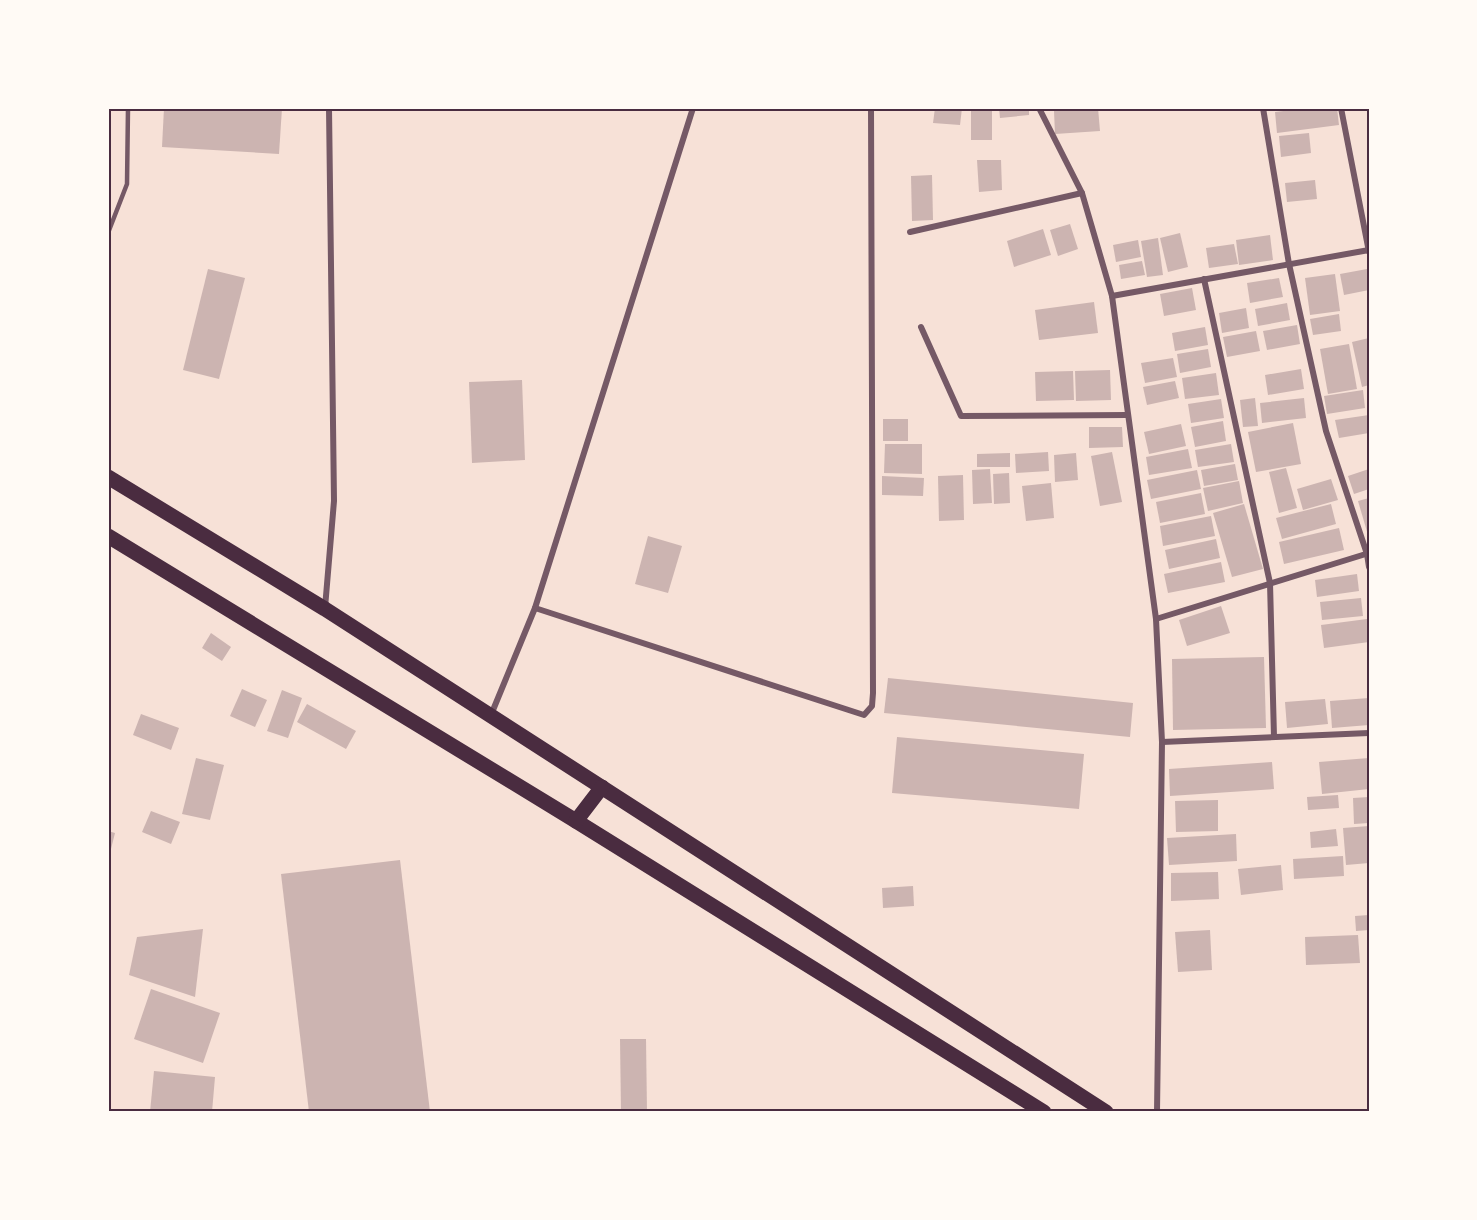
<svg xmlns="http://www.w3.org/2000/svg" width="1477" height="1220" viewBox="0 0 1477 1220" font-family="'Noto Sans',sans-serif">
  <rect width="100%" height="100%" fill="#f7e1d7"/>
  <!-- building -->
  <g fill="#ccb4b1">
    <polygon points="164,108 282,108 279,154 162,147"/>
    <polygon points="935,108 962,108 960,125 933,123"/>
    <polygon points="999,108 1029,108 1029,115 1000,118"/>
    <polygon points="1098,108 1100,131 1055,134 1054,111"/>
    <polygon points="1308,108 1337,108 1339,125 1277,133 1275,112"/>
    <rect x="971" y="109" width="21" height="31"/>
    <polygon points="1309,133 1311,153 1281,157 1279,136"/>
    <polygon points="977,160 1001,160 1002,190 979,192"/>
    <polygon points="932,175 933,220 912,221 911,176"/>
    <polygon points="1315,180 1317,199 1287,202 1285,183"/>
    <polygon points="1070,224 1078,249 1058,256 1050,230"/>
    <polygon points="1043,229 1051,255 1014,267 1007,241"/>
    <polygon points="1180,233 1188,267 1168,272 1160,238"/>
    <polygon points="1270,235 1273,260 1239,265 1236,240"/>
    <polygon points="1158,238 1163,275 1147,277 1141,241"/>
    <polygon points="1138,240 1141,257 1116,262 1113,245"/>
    <polygon points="1234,244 1238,264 1209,268 1206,248"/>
    <polygon points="1142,261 1145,275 1121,279 1119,265"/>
    <polygon points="208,269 245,278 219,379 183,370"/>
    <polygon points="1367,269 1369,290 1344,295 1340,274"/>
    <polygon points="1335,274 1340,311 1310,315 1305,278"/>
    <polygon points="1279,278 1283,297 1250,303 1247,283"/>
    <polygon points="1192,288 1196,310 1164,316 1160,294"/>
    <polygon points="1094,302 1098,333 1039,340 1035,310"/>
    <polygon points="1287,303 1290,320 1258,326 1255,309"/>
    <polygon points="1246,308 1249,328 1222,333 1219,313"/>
    <polygon points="1339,314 1341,331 1313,335 1310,319"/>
    <polygon points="1297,325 1300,344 1267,350 1263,331"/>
    <polygon points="1205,327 1208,345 1175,351 1172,333"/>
    <polygon points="1256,331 1260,351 1227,357 1223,337"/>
    <polygon points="1369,338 1369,385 1362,387 1352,342"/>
    <polygon points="1349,344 1357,389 1328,394 1320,349"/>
    <polygon points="1208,349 1211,367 1180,373 1177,354"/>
    <polygon points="1173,358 1177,377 1145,383 1141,363"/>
    <polygon points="1301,369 1304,389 1268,395 1265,375"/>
    <polygon points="1110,370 1111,400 1076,401 1075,371"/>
    <polygon points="1073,371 1074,400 1036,401 1035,372"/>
    <polygon points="1216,373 1219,395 1185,399 1182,378"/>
    <polygon points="522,380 525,460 472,463 469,382"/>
    <polygon points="1175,381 1179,398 1147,405 1143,387"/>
    <polygon points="1363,390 1365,408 1327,414 1324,396"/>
    <polygon points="1255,398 1258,426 1243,427 1240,400"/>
    <polygon points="1304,398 1306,418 1262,423 1260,403"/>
    <polygon points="1221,399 1224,418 1191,423 1188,404"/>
    <polygon points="1369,415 1369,433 1339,438 1335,420"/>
    <rect x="883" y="419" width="25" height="22"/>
    <polygon points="1223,421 1226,441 1195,447 1191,427"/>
    <polygon points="1293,423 1301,464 1256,472 1248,432"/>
    <polygon points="1181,424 1186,446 1149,454 1144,432"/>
    <polygon points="1089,427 1122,427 1123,447 1089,448"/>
    <polygon points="885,444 922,444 922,474 884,473"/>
    <polygon points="1231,444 1234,462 1198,467 1195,450"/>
    <polygon points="1188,449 1192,468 1149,475 1146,457"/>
    <polygon points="1048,452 1049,471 1016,473 1015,454"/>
    <polygon points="1112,452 1122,502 1100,506 1091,456"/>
    <polygon points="1010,453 1010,467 977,467 977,454"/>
    <polygon points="1076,453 1078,480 1055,482 1054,455"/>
    <polygon points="1235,464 1238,480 1204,486 1201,470"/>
    <polygon points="1286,468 1297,508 1279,513 1269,472"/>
    <polygon points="990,469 992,503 973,504 972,470"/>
    <polygon points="1369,469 1369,489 1354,494 1348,476"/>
    <polygon points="1197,470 1201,489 1151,499 1147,480"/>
    <polygon points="1009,473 1010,503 994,504 993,474"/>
    <polygon points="963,475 964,520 939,521 938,476"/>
    <polygon points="882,476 924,478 923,496 882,495"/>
    <polygon points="1331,479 1338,500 1303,510 1297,489"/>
    <polygon points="1239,481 1243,503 1208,511 1203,488"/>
    <polygon points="1051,483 1054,518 1026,521 1022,486"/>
    <polygon points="1201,493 1205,514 1160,523 1156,502"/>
    <polygon points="1369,498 1369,535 1368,535 1358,501"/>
    <polygon points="1244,504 1263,569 1232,577 1213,513"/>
    <polygon points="1331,504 1336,524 1282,539 1276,518"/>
    <polygon points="1211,516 1215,536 1163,546 1160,526"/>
    <polygon points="1339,528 1344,550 1284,564 1279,542"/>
    <polygon points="648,536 682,546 668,593 635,584"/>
    <polygon points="1216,539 1220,558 1169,569 1165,550"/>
    <polygon points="1221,562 1225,582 1168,593 1164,574"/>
    <polygon points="1357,574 1359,591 1317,597 1315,580"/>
    <polygon points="1361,598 1363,616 1322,620 1320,602"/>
    <polygon points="1221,606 1230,633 1187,646 1179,620"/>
    <polygon points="1367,619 1369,642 1324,648 1321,625"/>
    <polygon points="211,633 231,647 222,661 202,648"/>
    <polygon points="1264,657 1266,728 1173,730 1172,659"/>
    <polygon points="888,678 1133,703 1130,737 884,713"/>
    <polygon points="242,689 267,700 255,727 230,716"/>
    <polygon points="282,690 302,698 288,738 267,731"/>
    <polygon points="1369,698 1369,725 1332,728 1330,701"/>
    <polygon points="1325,699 1328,724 1287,728 1285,702"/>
    <polygon points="307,704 356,731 346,749 297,722"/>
    <polygon points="141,714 179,728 171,750 133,735"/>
    <polygon points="897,737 1084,754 1079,809 892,793"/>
    <polygon points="196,758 224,765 210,820 182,814"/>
    <polygon points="1369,758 1369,789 1322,794 1319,762"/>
    <polygon points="1272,762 1274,789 1170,796 1169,769"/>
    <polygon points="1338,795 1339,808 1308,810 1307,797"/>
    <polygon points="1369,797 1369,823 1354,824 1353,798"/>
    <polygon points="1218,800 1218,831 1176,832 1175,801"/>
    <polygon points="151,811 180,822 171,844 142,832"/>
    <polygon points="1369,826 1369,863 1346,865 1343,828"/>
    <polygon points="1336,829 1338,846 1311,848 1310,832"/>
    <polygon points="108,831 115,833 109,857 108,857"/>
    <polygon points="1236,834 1237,861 1169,865 1167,838"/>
    <polygon points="1343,856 1344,876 1294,879 1293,859"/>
    <polygon points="400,860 430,1112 309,1112 281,874"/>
    <polygon points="1281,865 1283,890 1241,895 1238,869"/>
    <polygon points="1218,872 1219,899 1171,901 1171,873"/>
    <polygon points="913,886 914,906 883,908 882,888"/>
    <polygon points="1369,915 1369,930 1356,931 1355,916"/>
    <polygon points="203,929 195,997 129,975 137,937"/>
    <polygon points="1210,930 1212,970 1178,972 1175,932"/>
    <polygon points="1358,935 1360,963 1306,965 1305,937"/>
    <polygon points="151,989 220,1013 203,1063 134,1039"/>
    <polygon points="620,1039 646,1039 647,1112 621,1112"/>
    <polygon points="154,1071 215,1077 212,1112 150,1112"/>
  </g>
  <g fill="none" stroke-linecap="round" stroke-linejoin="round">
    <!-- service -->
    <polyline stroke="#755966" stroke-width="4.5" points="108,233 127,184 128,108"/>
    <!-- minor -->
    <g stroke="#755966" stroke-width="6">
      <polyline points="1039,108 1082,193 1112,296 1156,619 1369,553"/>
      <polyline points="1263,108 1289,264 1326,431 1367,554 1369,567"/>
      <polyline points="1341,108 1369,252"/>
      <polyline points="910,232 1082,193"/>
      <polyline points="1204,279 1270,583 1274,737"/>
      <polyline points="1112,296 1369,250"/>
      <polyline points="921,327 961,416 1127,415"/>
      <polyline points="325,608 334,501 329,108"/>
      <polyline points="535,608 864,715 872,706 873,693 871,108"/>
      <polyline points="1156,619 1162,742 1157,1112"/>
      <polyline points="491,715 535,608 693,108"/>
      <polyline points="1162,742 1369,733"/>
    </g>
    <!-- primary -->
    <g stroke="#4a2c40" stroke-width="15">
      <polyline points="108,477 325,609 1106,1112"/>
      <polyline points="108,536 576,821 1044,1112"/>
      <polyline points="576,821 602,787"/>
    </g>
  </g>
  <!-- border -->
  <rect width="1477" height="1220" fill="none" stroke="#fffaf5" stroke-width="219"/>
  <rect x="110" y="110" width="1258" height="1000" fill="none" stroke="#4a2c40" stroke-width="2"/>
</svg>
